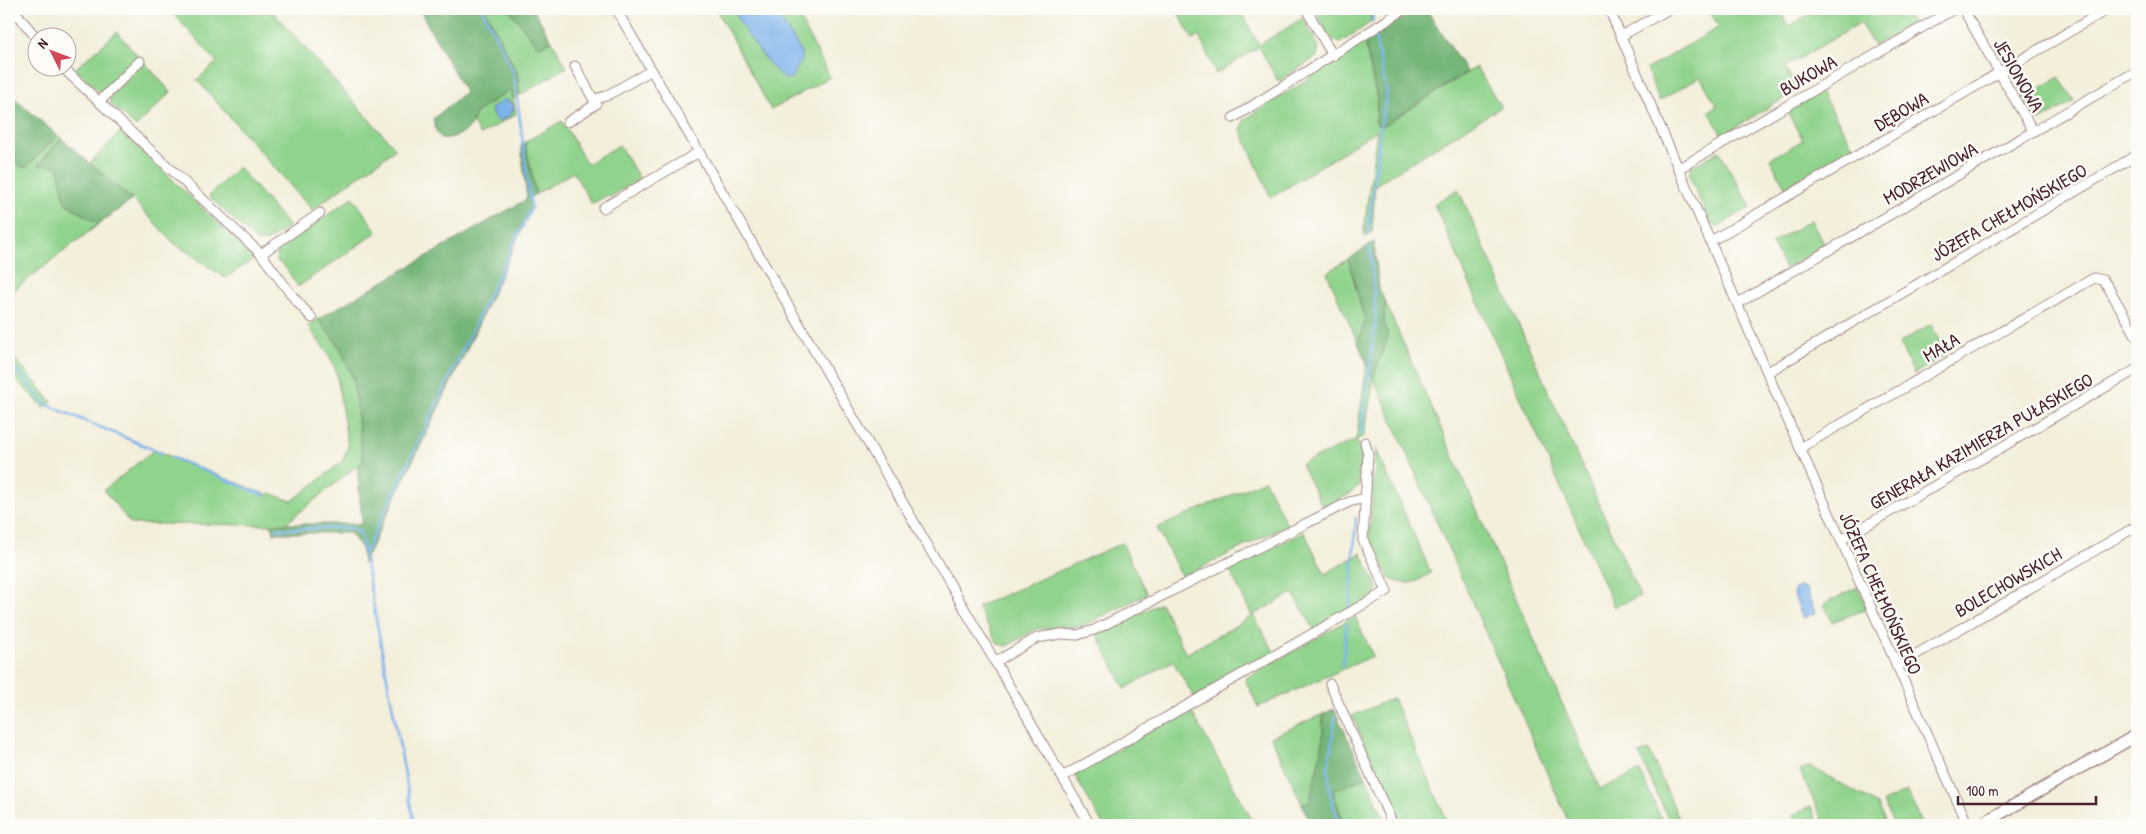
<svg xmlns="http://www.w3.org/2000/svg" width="2146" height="834" viewBox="0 0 2146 834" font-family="'Patrick Hand',sans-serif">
  <rect width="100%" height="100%" fill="#fdfcf7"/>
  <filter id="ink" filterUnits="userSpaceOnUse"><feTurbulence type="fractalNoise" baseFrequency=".02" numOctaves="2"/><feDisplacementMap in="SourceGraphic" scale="10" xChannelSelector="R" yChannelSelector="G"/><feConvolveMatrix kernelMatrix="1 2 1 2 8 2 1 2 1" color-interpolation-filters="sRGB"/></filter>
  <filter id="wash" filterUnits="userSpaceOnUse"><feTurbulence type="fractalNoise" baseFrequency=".0096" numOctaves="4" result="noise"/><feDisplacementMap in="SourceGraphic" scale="20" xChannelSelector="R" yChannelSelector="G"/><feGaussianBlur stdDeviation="1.12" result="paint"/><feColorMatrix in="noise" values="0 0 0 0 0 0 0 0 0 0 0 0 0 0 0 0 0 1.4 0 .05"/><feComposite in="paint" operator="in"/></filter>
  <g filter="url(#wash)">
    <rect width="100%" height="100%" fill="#f3efdb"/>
    <!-- green -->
    <g fill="#90d38c" stroke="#6d795c">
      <polygon points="169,9 270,9 396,149 312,210 197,80 217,62"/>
      <polygon points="485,9 509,9 538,47 552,41 567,67 520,95 517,73"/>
      <polygon points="716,9 795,9 830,77 771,110"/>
      <polygon points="1176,9 1242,9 1240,10 1259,45 1303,18 1319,47 1317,57 1278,81 1259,47 1216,74 1199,36 1193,40"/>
      <polygon points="1314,9 1369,9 1371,22 1340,43 1330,39"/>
      <polygon points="1708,9 1778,9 1789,26 1819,9 1904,9 1913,24 1874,46 1860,23 1785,67 1798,90 1722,135 1709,111 1717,106 1700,77 1659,101 1647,69 1719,27"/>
      <polygon points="117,32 139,57 105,92 100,92 75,69"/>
      <polygon points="1365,42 1377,99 1376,123 1381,127 1476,67 1501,107 1375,185 1372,232 1365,237 1364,229 1377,130 1271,198 1241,130 1244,120"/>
      <polygon points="144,62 171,92 136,127 110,103 110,96"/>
      <polygon points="2059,77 2074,101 2040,121 2032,119 2021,99"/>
      <polygon points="512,88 516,114 480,135 473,123 476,112"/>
      <polygon points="1821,92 1854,148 1785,187 1770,159 1803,140 1787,112"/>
      <polygon points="562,121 587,164 619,145 640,179 610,197 606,196 592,204 573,172 536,194 525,142"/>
      <polygon points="121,131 255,258 225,278 174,243 131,198 90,163"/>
      <polygon points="58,136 61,138 38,165 58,165 65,203 99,224 9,294 9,159 25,168"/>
      <polygon points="1719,151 1751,207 1717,227 1710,224 1689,175 1691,167"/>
      <polygon points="238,167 289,226 268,241 256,241 209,196"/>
      <polygon points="1458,189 1636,587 1640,596 1614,607 1434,204"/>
      <polygon points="353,197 377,232 298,287 286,268 276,260 277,251"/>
      <polygon points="1811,220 1825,245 1785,269 1772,243"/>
      <polygon points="1348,259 1365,321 1358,343 1327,273"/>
      <polygon points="1385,302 1600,789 1640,771 1664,825 1570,825 1374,379 1364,436 1356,440 1362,453 1359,485 1350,494 1323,508 1301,464 1356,440 1367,364 1373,377 1388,337 1384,322"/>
      <polygon points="318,319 341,349 353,379 363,461 284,525 131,524 104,490 154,450 268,495 270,493 292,501 342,462 348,447 336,371 330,357 308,326"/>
      <polygon points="1931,324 1946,355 1914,374 1899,343"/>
      <polygon points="9,352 52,402 44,408 10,374 9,375"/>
      <path d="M 1376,449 L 1431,573 C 1413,584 1409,586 1389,579 L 1369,538 Z"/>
      <polygon points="1265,480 1287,525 1182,577 1157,528"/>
      <polygon points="1304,532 1325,574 1361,553 1378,587 1374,598 1315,631 1293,593 1253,615 1275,653 1195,699 1173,661 1125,689 1097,634 1161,603 1186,654 1252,616 1229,569"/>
      <polygon points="1122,543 1147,594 1080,627 1037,629 1007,646 998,644 977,607"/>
      <polygon points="1858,587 1867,609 1832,622 1824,604"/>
      <polygon points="1355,616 1373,656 1258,707 1245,679"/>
      <polygon points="1393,698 1449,825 1402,825 1352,716"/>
      <polygon points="1190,709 1255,825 1186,825 1182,820 1172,825 1103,825 1074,774"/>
      <polygon points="1323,714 1323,742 1310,801 1302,804 1271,737"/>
      <polygon points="1649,750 1682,825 1671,825 1639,754"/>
      <polygon points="1810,766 1878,805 1887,825 1825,825 1800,771"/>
      <polygon points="1366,777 1387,825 1344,825 1333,791"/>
      <polygon points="1907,791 1922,825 1894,825 1883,802"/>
      <polygon points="1811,806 1819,825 1797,825 1793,815"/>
    </g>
    <!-- forest -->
    <g fill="#74b578" stroke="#5f6a52">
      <path d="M 419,9 L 485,9 L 517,73 L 520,95 L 513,99 L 511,89 L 476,112 C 471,133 461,136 442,139 L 436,131 L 433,119 L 465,92 Z"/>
      <polygon points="509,9 533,9 552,41 538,47"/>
      <polygon points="1418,9 1426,9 1467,72 1381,127 1376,123 1377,99 1365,42"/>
      <polygon points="9,93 58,136 25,168 9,159"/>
      <polygon points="61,138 130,198 132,200 99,224 65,203 58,166 38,165"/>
      <polygon points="525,142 536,194 530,197 532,207 467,349 363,564 361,547 350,533 274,533 272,524 362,524 357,466 363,461 353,379 341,349 318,319 527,199 521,145"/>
      <polygon points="1374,242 1379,288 1385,302 1384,322 1388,337 1373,378 1358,343 1365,321 1348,259"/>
      <polygon points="1334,709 1366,777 1333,791 1344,825 1311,825 1302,804 1310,801 1323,742 1323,714"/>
    </g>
    <!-- water -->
    <g fill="#7cb3eb" stroke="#63698b">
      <path d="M 737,9 L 771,9 C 779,17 804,50 802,60 C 801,64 798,67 796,70 C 794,75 792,80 786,79 C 776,77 740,26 737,16 C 735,12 736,13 737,9 Z"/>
      <path d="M 504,99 L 512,103 L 514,108 L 511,114 L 501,121 C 493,120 493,115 491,109 Z"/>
      <polygon points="1800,586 1806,588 1815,613 1804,618 1802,616 1793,593 1795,589"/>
    </g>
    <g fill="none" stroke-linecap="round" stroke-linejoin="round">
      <!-- stream -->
      <g stroke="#7cb3eb" stroke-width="2.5">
        <polyline points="1371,9 1373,21"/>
        <polyline points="1368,233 1381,123 1387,93 1375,37"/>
        <polyline points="9,361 45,404 162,453"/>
        <polyline points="1361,435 1376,318 1370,248"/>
        <polyline points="171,457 266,496"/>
        <polyline points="276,529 350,528 360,532 413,818"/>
        <polyline points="365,553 531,208 514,73 482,9"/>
        <polyline points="1350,606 1356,518"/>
        <polyline points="1342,667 1347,624"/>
        <polyline points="1335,716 1328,770 1331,798 1340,825"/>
      </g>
    </g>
  </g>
  <g filter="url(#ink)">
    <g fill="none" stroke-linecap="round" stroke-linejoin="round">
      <!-- minor casing -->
      <g stroke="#9e8783" stroke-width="11">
        <g id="minor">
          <polyline points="13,9 38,40"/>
          <polyline points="616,9 1090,825"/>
          <polyline points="1306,9 1333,56"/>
          <polyline points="1609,9 1800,448 1968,825"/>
          <polyline points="1963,9 2033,131"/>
          <polyline points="1621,36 1669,9"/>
          <polyline points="63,68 261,254 294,298 312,318"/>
          <polyline points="595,99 606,96 652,70"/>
          <polyline points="100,101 140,61"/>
          <polyline points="1233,118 1405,9"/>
          <polyline points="568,122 596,104 575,66"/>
          <polyline points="1678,169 1954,9"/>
          <polyline points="603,208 699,152"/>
          <polyline points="1711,241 2108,9"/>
          <polyline points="261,254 320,213"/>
          <polyline points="1738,303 2137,71"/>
          <polyline points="1768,372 2137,155"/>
          <polyline points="1800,448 2094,278 2103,280 2108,287 2137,337"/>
          <polyline points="1841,540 2137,369"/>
          <polyline points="995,662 1037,638 1060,634 1077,635 1094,630 1333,510 1349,502 1365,498"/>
          <polyline points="1896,666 2137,526"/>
          <polyline points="1330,684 1393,825"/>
          <polyline points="1062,777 1387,591 1363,540 1368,454 1365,442"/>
        </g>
      </g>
      <!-- tertiary casing -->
      <g stroke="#9e8783" stroke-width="14">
        <polyline id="tertiary" points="1980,825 2137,735"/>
      </g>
      <!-- minor -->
      <use href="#minor" stroke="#fff" stroke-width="9"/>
      <!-- tertiary -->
      <use href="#tertiary" stroke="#fff" stroke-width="11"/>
    </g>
  </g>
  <g text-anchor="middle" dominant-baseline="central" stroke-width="5" stroke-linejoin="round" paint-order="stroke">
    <!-- street labels -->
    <g font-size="19" fill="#4a1f2b" stroke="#fdfcf7">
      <text transform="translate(1808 75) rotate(-30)">BUKOWA</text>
      <text transform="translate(2019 75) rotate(60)">JESIONOWA</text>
      <text transform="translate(1901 111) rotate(-30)">DĘBOWA</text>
      <text transform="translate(1930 173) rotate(-30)">MODRZEWIOWA</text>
      <text transform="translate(2009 212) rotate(-30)">JÓZEFA CHEŁMOŃSKIEGO</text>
      <text transform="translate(1941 347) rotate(-30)">MAŁA</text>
      <text transform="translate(1981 441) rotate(-30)">GENERAŁA KAZIMIERZA PUŁASKIEGO</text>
      <text transform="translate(2008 582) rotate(-30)">BOLECHOWSKICH</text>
      <text transform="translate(1881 593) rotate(66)">JÓZEFA CHEŁMOŃSKIEGO</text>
    </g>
  </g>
  <!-- margin -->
  <rect width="2146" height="834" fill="none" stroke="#fdfcf7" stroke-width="30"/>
  <!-- north arrow -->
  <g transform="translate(52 52) rotate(312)"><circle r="24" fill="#fdfcf7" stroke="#b5a4a5"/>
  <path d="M0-4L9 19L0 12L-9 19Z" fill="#d1495b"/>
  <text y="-8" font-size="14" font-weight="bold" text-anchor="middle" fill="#4a1f2b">N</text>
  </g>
  <!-- scale -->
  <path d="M1958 796v8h138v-8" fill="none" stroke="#4a1f2b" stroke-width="2.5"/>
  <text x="1966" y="796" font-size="15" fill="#4a1f2b" stroke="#fdfcf7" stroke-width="4" paint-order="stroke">100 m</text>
</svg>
